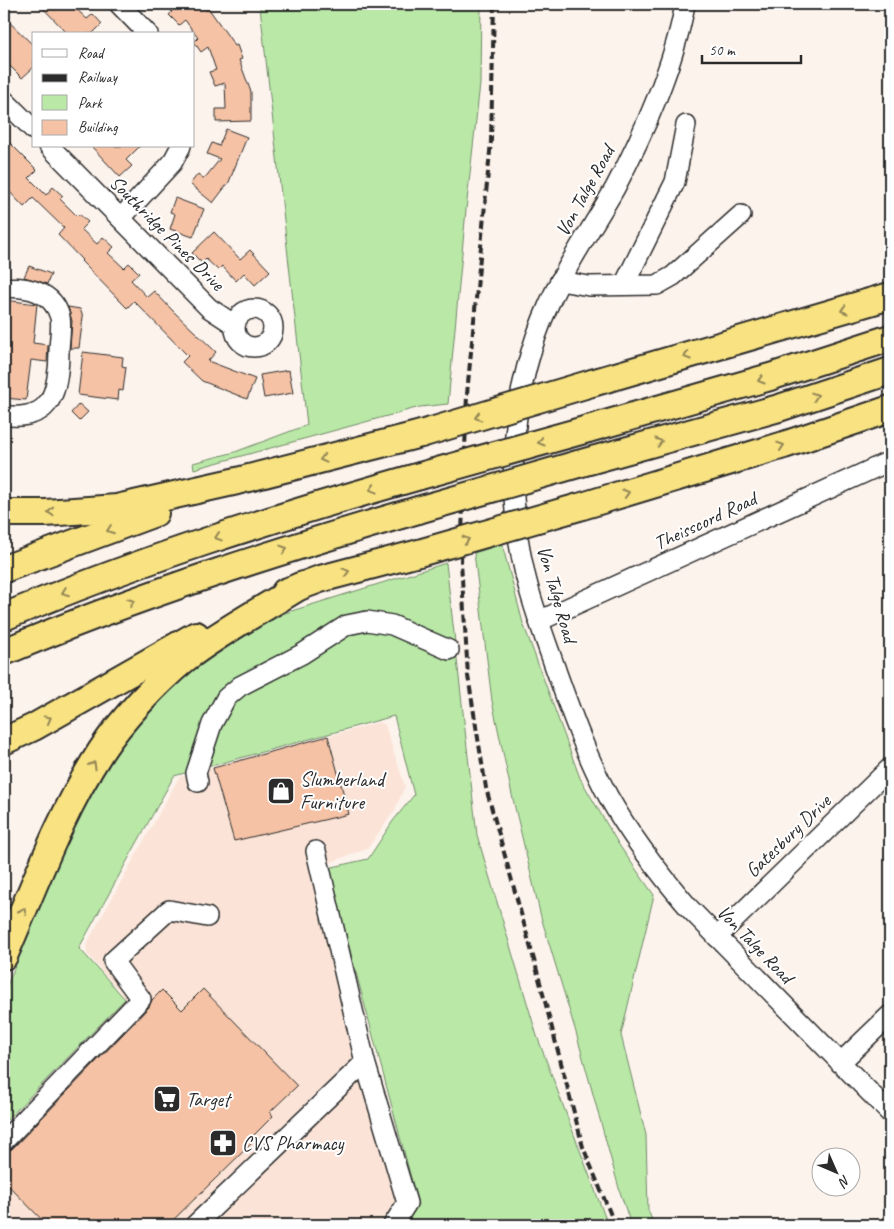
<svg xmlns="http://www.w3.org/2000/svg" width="894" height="1229" viewBox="0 0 894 1229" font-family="Caveat,sans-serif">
  <rect width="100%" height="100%" fill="#fdf3ed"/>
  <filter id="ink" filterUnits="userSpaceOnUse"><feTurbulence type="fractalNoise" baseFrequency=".02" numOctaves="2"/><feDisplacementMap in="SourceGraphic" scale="10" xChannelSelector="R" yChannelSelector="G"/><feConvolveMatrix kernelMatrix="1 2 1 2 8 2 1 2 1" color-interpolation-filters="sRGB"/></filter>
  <g filter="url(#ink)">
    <!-- built -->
    <polygon fill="#fbe4d7" points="380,722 385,725 405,786 395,810 367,849 323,865 411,1199 384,1225 4,1225 4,1127 128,1001 87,954 86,945 179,777"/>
    <!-- green -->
    <g fill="#b9e8a7" stroke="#728a69">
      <polygon points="257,4 481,4 480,84 466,210 448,404 420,407 194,469 193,463 235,452 307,425 260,7"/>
      <polygon points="502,544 523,623 580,778 619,845 654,895 621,1035 646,1135 648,1210 654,1225 631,1225 620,1192 575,1029 541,917 512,795 492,701 474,553"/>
      <polygon points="446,563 477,835 537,1036 608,1225 404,1225 418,1204 328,868 368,859 393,821 414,795 394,716 174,776 79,948 125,999 4,1123 4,993 84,798 118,742 163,691 256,622"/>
    </g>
    <!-- building -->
    <g fill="#f5c2a5" stroke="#2b2b2b">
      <polygon points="39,4 71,4 87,19 93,14 102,24 92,34 68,34"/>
      <polygon points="164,4 200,4 207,11 209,9 235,46 237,45 242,59 239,60 251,92 251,121 216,122 216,109 226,109 225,83 215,86 209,72 216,70 208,47 201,52 194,42 198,38 185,20 179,25 169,15 172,12"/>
      <polygon points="4,17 34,46 34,67 22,78 4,60"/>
      <polygon points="226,129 247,137 229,182 213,203 190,184 198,174 204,179 220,159 207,154 212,143 219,146"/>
      <polygon points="4,137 37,170 29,178 46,195 53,187 63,196 60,199 77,216 79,214 88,222 81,229 97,244 103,237 114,247 108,253 124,268 129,263 139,273 131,280 147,297 154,291 174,312 216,352 208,361 255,379 247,399 202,381 182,362 188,356 134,301 127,308 81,261 82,260 58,235 64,228 33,198 24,207 4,186"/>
      <polygon points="91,146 140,146 126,160 132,166 120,177"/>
      <polygon points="175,198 204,209 193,237 170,229 175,214 170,212"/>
      <polygon points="214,232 240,259 250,250 270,271 255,285 244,273 236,281 222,266 218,270 206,259 202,263 192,253"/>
      <polygon points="29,266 51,274 47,284 24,277"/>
      <polygon points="4,300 37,304 33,343 48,345 47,362 31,360 26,400 4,398"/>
      <polygon points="68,307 80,309 83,317 79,348 70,348 72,321"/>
      <polygon points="83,352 123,357 122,366 126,367 123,391 119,390 118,400 78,395"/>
      <polygon points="289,370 293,393 264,398 260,375"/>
      <polygon points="79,404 88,412 79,421 71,413"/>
      <polygon points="328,736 349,814 234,841 213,768"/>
      <polygon points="203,989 297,1086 270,1112 273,1116 252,1137 255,1140 168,1225 47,1225 4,1181 4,1152 12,1149 149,1007 152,1000 162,990 182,1010"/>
    </g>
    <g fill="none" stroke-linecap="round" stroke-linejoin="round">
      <!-- minor casing -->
      <g stroke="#2b2b2b" stroke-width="22">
        <g id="minor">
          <polyline points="119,4 148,34"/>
          <path d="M 685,4 C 675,63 643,135 615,188 C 593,227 567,263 549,304 C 511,388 504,484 525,574 C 533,608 546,641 557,673 C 572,715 587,757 608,796 C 631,837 659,873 689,908 L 890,1113"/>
          <polyline points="4,100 34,130"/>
          <polyline points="49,146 209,308 235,325"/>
          <polyline points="121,218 172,163 181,146"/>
          <polyline points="560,281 589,286 657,285 673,276 741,215"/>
          <polyline points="624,285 675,182 686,125"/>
          <path d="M 4,288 C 26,286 53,291 60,317 C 62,328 59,341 59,352 C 59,367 57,392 47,404 C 38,416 17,418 4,415"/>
          <circle cx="254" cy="328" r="19"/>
          <polyline points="539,621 890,461"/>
          <polyline points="198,782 196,773 212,724 226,698 240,686 302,654 347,625 367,621 392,625 449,650"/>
          <polyline points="316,851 365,1062 407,1203 393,1225"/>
          <polyline points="717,937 890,768"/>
          <polyline points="840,1063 890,1015"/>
          <polyline points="4,1141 141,999 113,961 169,910 207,917"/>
          <polyline points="195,1225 365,1062"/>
        </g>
      </g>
      <!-- highway casing -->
      <g stroke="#2b2b2b" stroke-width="30">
        <g id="highway">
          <polyline points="592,383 890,296"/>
          <polyline points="588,429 770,377 890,338"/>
          <polyline points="578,464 779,408 890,371"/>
          <polyline points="579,507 784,445 890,409"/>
          <polyline points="4,513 45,513 117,508 237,481 421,434"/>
          <polyline points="4,569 155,513"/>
          <polyline points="285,592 320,579 419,553"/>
          <path d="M 4,617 C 139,560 279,516 420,476"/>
          <path d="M 4,652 C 139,595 278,551 418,510"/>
          <polyline points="4,741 34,727 196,635"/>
          <path d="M 4,956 C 34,887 60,814 101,751 C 121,720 157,682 185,659 C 221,631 262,610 300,586"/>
        </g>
      </g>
      <!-- minor -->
      <use href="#minor" stroke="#fff" stroke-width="19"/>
      <!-- highway -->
      <use href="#highway" stroke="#f8e281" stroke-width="26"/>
      <!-- rail -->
      <polyline stroke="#2b2b2b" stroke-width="4" stroke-dasharray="8 4" stroke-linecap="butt" points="494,4 491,141 467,394 461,562 468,676 486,788 536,967 583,1147 615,1225"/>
      <!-- highway-bridge casing -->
      <g stroke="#2b2b2b" stroke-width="30" stroke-linecap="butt">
        <g id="highway-bridge">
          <polyline points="421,434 592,383"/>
          <polyline points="420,476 588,429"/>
          <polyline points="418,510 578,464"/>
          <polyline points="419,553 579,507"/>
        </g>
      </g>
      <!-- highway-bridge -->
      <use href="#highway-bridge" stroke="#f8e281" stroke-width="26"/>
    </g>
    <!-- one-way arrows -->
    <defs><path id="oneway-chevron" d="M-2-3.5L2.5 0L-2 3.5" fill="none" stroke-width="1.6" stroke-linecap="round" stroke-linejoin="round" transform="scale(1.25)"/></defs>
    <g stroke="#928656">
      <use href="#oneway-chevron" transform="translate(844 310) rotate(164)"/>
      <use href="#oneway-chevron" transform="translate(687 356) rotate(164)"/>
      <use href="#oneway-chevron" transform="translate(761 380) rotate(164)"/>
      <use href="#oneway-chevron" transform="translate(815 396) rotate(-18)"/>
      <use href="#oneway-chevron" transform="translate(478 417) rotate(164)"/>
      <use href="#oneway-chevron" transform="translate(541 442) rotate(164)"/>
      <use href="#oneway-chevron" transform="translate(659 442) rotate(-16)"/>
      <use href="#oneway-chevron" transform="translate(781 446) rotate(-18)"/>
      <use href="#oneway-chevron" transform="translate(323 459) rotate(166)"/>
      <use href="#oneway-chevron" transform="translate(373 489) rotate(164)"/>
      <use href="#oneway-chevron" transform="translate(626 493) rotate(-17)"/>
      <use href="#oneway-chevron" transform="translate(51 512) rotate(177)"/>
      <use href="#oneway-chevron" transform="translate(110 530) rotate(160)"/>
      <use href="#oneway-chevron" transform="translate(218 537) rotate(162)"/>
      <use href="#oneway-chevron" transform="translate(466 540) rotate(-16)"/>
      <use href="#oneway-chevron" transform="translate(284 549) rotate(-18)"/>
      <use href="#oneway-chevron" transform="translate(346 572) rotate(-15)"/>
      <use href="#oneway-chevron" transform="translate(65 592) rotate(159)"/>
      <use href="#oneway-chevron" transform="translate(131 602) rotate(-20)"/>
      <use href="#oneway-chevron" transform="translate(48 719) rotate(-29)"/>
      <use href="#oneway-chevron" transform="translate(93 765) rotate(-60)"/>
      <use href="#oneway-chevron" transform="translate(23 911) rotate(-66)"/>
    </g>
  </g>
  <!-- icons -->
  <defs>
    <g id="shop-square" transform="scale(1.4375)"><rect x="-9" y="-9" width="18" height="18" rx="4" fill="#2b2b2b" stroke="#fff"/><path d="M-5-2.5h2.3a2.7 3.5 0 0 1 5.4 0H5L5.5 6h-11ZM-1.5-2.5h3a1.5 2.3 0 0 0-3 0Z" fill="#fff"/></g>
    <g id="supermarket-square" transform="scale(1.4375)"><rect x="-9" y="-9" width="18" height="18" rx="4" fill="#2b2b2b" stroke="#fff"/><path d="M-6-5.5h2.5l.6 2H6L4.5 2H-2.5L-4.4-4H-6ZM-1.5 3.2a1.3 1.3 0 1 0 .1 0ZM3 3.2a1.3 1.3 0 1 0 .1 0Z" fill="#fff"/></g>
    <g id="pharmacy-square" transform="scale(1.4375)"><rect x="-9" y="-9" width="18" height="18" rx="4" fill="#2b2b2b" stroke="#fff"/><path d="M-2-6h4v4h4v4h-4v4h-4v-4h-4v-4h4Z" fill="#fff"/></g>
  </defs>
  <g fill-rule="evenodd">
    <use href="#shop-square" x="281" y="791"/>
    <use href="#supermarket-square" x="167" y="1099"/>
    <use href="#pharmacy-square" x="223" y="1143"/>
  </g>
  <g text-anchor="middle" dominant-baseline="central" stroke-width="4" stroke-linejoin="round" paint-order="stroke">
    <!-- street labels -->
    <g font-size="20" fill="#2b2b2b" stroke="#fff">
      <text transform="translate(585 191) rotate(-61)">Von Talge Road</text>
      <text transform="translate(167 233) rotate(45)">Southridge Pines Drive</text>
      <text transform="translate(705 521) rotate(-25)">Theisscord Road</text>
      <text transform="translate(557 594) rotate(74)">Von Talge Road</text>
      <text transform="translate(788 836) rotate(-44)">Gatesbury Drive</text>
      <text transform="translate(755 944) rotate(46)">Von Talge Road</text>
    </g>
    <!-- poi labels -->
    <g font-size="20" fill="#2b2b2b" stroke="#fff" text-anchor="start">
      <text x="300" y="779">Slumberland<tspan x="300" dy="23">Furniture</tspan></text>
      <text x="186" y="1099">Target</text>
      <text x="242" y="1143">CVS Pharmacy</text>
    </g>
  </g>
  <!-- margin -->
  <rect width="894" height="1229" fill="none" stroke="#fff" stroke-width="20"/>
  <rect x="10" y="10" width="874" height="1209" fill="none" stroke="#2b2b2b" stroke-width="2" filter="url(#ink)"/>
  <!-- legend -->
  <rect x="32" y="32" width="162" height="115" fill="#ffffff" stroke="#aaaaaa"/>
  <rect x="42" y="49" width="25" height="8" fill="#ffffff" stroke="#aaaaaa"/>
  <text x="78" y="58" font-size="15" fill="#2b2b2b">Road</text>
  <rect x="42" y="74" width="25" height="8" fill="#2b2b2b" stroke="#aaaaaa"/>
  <text x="78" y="82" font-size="15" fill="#2b2b2b">Railway</text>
  <rect x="42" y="95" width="25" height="15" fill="#b9e8a7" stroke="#aaaaaa"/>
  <text x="78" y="108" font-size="15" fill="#2b2b2b">Park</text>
  <rect x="42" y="120" width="25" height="15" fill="#f5c2a5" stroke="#aaaaaa"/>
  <text x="78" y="132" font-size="15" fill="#2b2b2b">Building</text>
  <!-- north arrow -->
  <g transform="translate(836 1172) rotate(135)"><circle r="24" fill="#ffffff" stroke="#aaaaaa"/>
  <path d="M0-4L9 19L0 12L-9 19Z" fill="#2b2b2b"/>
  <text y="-8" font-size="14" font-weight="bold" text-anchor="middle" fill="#2b2b2b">N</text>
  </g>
  <!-- scale -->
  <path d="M702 55v8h99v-8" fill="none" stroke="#2b2b2b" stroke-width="2.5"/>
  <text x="709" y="55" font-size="15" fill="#2b2b2b" stroke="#ffffff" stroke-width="4" paint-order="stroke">50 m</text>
</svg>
